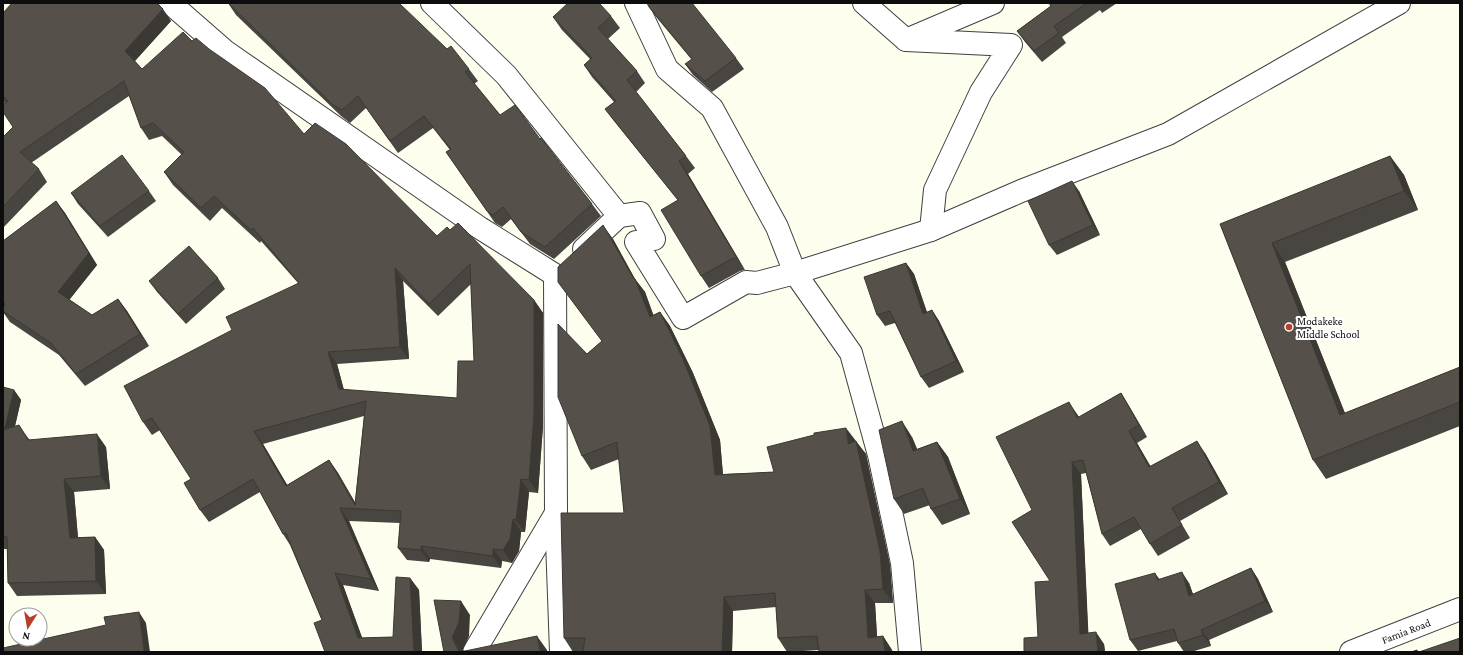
<svg xmlns="http://www.w3.org/2000/svg" width="1463" height="655" viewBox="0 0 1463 655" font-family="'Crimson Pro',serif">
  <rect width="100%" height="100%" fill="#fefeee"/>
  <g fill="none" stroke-linecap="round" stroke-linejoin="round">
    <!-- minor casing -->
    <g stroke="#404040" stroke-width="24">
      <g id="minor">
        <polyline points="170,3 225,51 480,228 555,275 556,513 561,652"/>
        <polyline points="432,3 506,75 619,216 584,249"/>
        <polyline points="636,3 667,69 712,108 777,227 795,273 851,353 879,455 902,563 910,652"/>
        <polyline points="864,3 906,40"/>
        <polyline points="619,216 640,213 654,239 636,242 683,318 746,282 757,283 795,273 931,230 1021,191 1168,134 1399,3"/>
        <polyline points="931,230 935,190 981,92 1011,45 906,40 993,3"/>
        <polyline points="474,652 556,513"/>
        <polyline points="1351,652 1460,609"/>
      </g>
    </g>
    <!-- minor -->
    <use href="#minor" stroke="#fff" stroke-width="22"/>
  </g>
  <!-- wall -->
  <g fill="#494540" fill-rule="evenodd">
    <path d="M 158,3 L 171,21 L 135,61 L 142,69 L 192,41 L 304,134 L 437,236 L 534,300 L 543,313 L 543,426 L 538,493 L 529,492 L 525,532 L 521,532 L 519,551 L 512,563 L 502,561 L 501,568 L 430,559 L 429,562 L 407,560 L 398,548 L 400,523 L 349,521 L 379,591 L 343,585 L 362,638 L 393,637 L 410,578 L 419,590 L 422,652 L 325,652 L 322,620 L 290,545 L 283,534 L 260,492 L 209,522 L 200,510 L 191,479 L 160,430 L 152,435 L 143,422 L 232,330 L 298,283 L 261,241 L 260,243 L 222,208 L 210,221 L 173,185 L 164,172 L 182,155 L 162,136 L 149,140 L 141,128 L 129,96 L 31,163 L 39,169 L 47,182 L 3,228 L 3,137 L 13,127 L 5,103 L 3,101 L 3,13 ZM 403,281 L 438,316 L 471,284 L 474,361 L 457,398 L 344,390 L 337,364 L 409,359 ZM 364,416 L 355,503 L 338,473 L 329,460 L 287,485 L 263,444 Z"/>
    <polygon points="228,3 447,49 469,69 478,81 474,84 500,115 540,139 592,204 601,216 554,259 530,244 511,219 502,227 495,223 446,152 450,150 433,128 398,153 366,108 350,123 341,116 236,15"/>
    <polygon points="1049,3 1117,3 1102,13 1100,10 1062,37 1066,43 1042,62 1025,42 1017,31 1051,6"/>
    <polygon points="649,7 736,58 744,69 712,92 693,75 685,64 692,60 657,18"/>
    <polygon points="611,16 620,28 608,39 637,71 645,83 636,92 686,156 695,168 688,174 745,270 740,271 709,288 701,276 678,200 614,121 605,109 614,102 592,77 584,65 590,59 562,30 553,17"/>
    <polygon points="1390,156 1404,175 1418,210 1285,262 1345,413 1460,367 1460,426 1326,479 1313,460 1220,224"/>
    <polygon points="149,191 156,201 108,237 78,204 71,193"/>
    <polygon points="1079,191 1100,235 1057,255 1049,245"/>
    <polygon points="56,201 65,213 97,265 69,300 92,315 118,299 127,311 149,346 85,386 59,355 10,322 3,312 4,306 3,305 3,241"/>
    <polygon points="613,239 635,279 645,292 653,315 660,312 670,326 693,373 720,440 723,474 774,472 855,441 866,454 890,565 893,603 875,603 877,637 883,636 892,650 819,650 787,652 778,638 776,607 733,611 732,652 573,652 564,638 624,513 619,459 591,470 582,456 587,354 602,341 558,282"/>
    <polygon points="906,263 914,274 927,312 932,310 939,321 964,372 929,388 921,377 895,323 885,326 877,315"/>
    <polygon points="218,278 225,289 186,324 157,292 149,281"/>
    <polygon points="3,387 14,390 21,400 15,426 28,438 30,440 106,447 110,489 74,492 78,537 95,537 104,550 106,594 17,596 8,583 7,549 3,549"/>
    <polygon points="1121,393 1129,406 1147,437 1137,443 1150,466 1205,453 1228,494 1180,521 1190,538 1158,556 1150,544 1141,529 1110,546 1102,534 1086,473 1081,474 1088,633 1104,644 1105,652 1024,652 1038,637 1050,581 1032,510 1077,414 1079,417"/>
    <polygon points="912,437 917,449 937,442 948,457 970,514 942,525 931,509 930,505 904,514 894,499"/>
    <polygon points="1251,568 1258,579 1273,612 1209,640 1211,646 1191,652 1184,652 1178,643 1177,641 1138,651 1130,640 1160,579 1189,583 1193,594"/>
  </g>
  <!-- shaded-wall -->
  <g fill="#3c3834">
    <polygon points="163,9 171,21 133,63 125,51"/>
    <polygon points="1390,156 1404,175 1418,210 1404,191"/>
    <polygon points="679,161 688,174 745,270 737,258"/>
    <polygon points="1072,181 1079,191 1100,235 1093,225"/>
    <polygon points="56,201 65,213 97,265 66,304 58,292"/>
    <polygon points="603,225 613,239 635,279 645,292 659,330 650,317 634,279"/>
    <polygon points="1272,243 1285,262 1353,434 1340,415"/>
    <polygon points="906,263 914,274 931,325 923,314"/>
    <polygon points="395,268 403,281 409,359 400,347"/>
    <polygon points="118,299 127,311 149,346 140,334"/>
    <polygon points="534,300 543,313 543,426 538,493 529,480"/>
    <polygon points="932,310 939,321 964,372 956,361"/>
    <polygon points="660,312 670,326 693,373 720,440 724,488 715,475"/>
    <polygon points="328,352 337,364 347,402 339,389"/>
    <polygon points="14,390 21,400 12,439 5,428"/>
    <polygon points="1121,393 1129,406 1147,437 1139,425"/>
    <polygon points="1069,402 1077,414 1085,431 1077,418"/>
    <polygon points="902,421 912,437 924,466 913,451"/>
    <polygon points="19,425 28,438 37,453 28,440"/>
    <polygon points="846,428 856,441 848,444"/>
    <polygon points="254,431 263,444 295,498 286,486"/>
    <polygon points="1129,431 1137,443 1158,479 1149,467"/>
    <polygon points="97,434 106,447 110,489 101,476"/>
    <polygon points="856,441 866,454 890,565 893,603 883,589"/>
    <polygon points="1197,441 1205,453 1228,494 1219,482"/>
    <polygon points="937,442 948,457 970,514 960,499"/>
    <polygon points="329,460 338,473 359,509 355,505"/>
    <polygon points="1072,462 1081,474 1089,646 1080,634"/>
    <polygon points="64,479 74,492 79,551 70,538"/>
    <polygon points="521,479 529,492 525,532 516,520"/>
    <polygon points="340,508 349,521 379,591 371,579"/>
    <polygon points="513,519 521,532 519,551 512,563 503,550"/>
    <polygon points="95,537 104,550 106,594 96,581"/>
    <polygon points="421,546 430,559 429,562 421,550"/>
    <polygon points="493,549 502,561 501,568 493,556"/>
    <polygon points="1251,568 1258,579 1273,612 1265,601"/>
    <polygon points="1182,572 1189,583 1197,606 1189,596"/>
    <polygon points="335,573 343,585 367,651 358,638"/>
    <polygon points="1155,573 1163,584 1157,580"/>
    <polygon points="410,578 419,590 422,652 414,652"/>
    <polygon points="865,590 875,603 878,652 868,638"/>
    <polygon points="724,597 733,611 732,652 722,652"/>
    <polygon points="461,601 470,615 469,636 462,652 458,650 452,638"/>
    <polygon points="139,612 146,623 150,652 144,652"/>
    <polygon points="1201,630 1209,640 1211,646 1203,635"/>
    <polygon points="1096,632 1104,644 1105,652 1098,652"/>
    <polygon points="537,636 547,650 547,652 540,652"/>
    <polygon points="883,636 892,650 893,652 885,652"/>
  </g>
  <!-- building -->
  <g fill="#55504a" stroke="#3c3834" fill-rule="evenodd">
    <path d="M 12,3 L 157,3 L 163,9 L 125,51 L 142,69 L 183,32 L 192,41 L 196,38 L 209,49 L 265,88 L 304,134 L 315,123 L 346,144 L 437,236 L 447,227 L 450,230 L 458,223 L 534,300 L 534,413 L 529,480 L 521,479 L 516,520 L 513,519 L 510,539 L 503,550 L 493,549 L 493,556 L 421,546 L 421,550 L 398,548 L 401,511 L 340,508 L 371,579 L 335,573 L 358,638 L 393,637 L 396,577 L 410,578 L 414,652 L 325,652 L 314,623 L 322,620 L 286,533 L 283,534 L 253,479 L 200,510 L 184,483 L 191,479 L 152,418 L 143,422 L 124,386 L 232,330 L 226,317 L 299,283 L 253,228 L 251,230 L 214,196 L 201,208 L 164,172 L 184,152 L 153,123 L 141,128 L 124,81 L 20,152 L 39,169 L 3,207 L 3,137 L 13,127 L 3,112 L 3,104 L 8,101 L 3,96 L 3,13 ZM 470,264 L 474,361 L 458,361 L 457,398 L 339,389 L 328,352 L 400,347 L 395,268 L 429,304 ZM 366,401 L 355,505 L 329,460 L 286,486 L 254,431 Z"/>
    <polygon points="228,3 399,3 447,49 451,46 469,69 465,72 500,115 515,105 540,139 541,138 592,204 545,247 521,232 503,207 493,215 487,211 446,152 451,149 424,116 390,141 358,96 342,110 332,104"/>
    <polygon points="568,3 599,3 611,16 598,28 637,71 627,80 686,156 679,161 737,258 731,259 701,276 661,210 678,200 605,109 616,101 584,65 592,58 553,17"/>
    <polygon points="647,3 692,3 736,58 705,81 685,64 692,59 649,7"/>
    <polygon points="1049,3 1087,3 1054,26 1059,33 1034,51 1017,31 1051,6"/>
    <polygon points="122,155 149,191 100,226 71,193"/>
    <polygon points="1390,156 1404,191 1272,243 1340,415 1460,367 1460,402 1313,460 1220,224"/>
    <polygon points="1072,181 1093,225 1049,245 1028,201"/>
    <polygon points="56,201 89,253 58,292 92,315 118,299 140,334 76,374 51,343 3,311 3,307 5,304 3,302 3,241"/>
    <polygon points="603,225 634,279 635,279 650,317 660,312 683,359 710,426 715,475 774,472 767,447 814,435 814,433 846,428 848,444 856,441 880,551 883,589 865,590 868,638 883,636 885,652 819,652 817,636 778,638 775,593 724,597 722,652 583,652 585,638 564,638 561,513 624,513 617,442 582,456 558,397 558,324 587,354 602,341 558,282 558,267"/>
    <polygon points="189,246 218,278 178,314 149,281"/>
    <polygon points="906,263 923,314 932,310 956,361 921,377 890,311 877,315 864,277"/>
    <polygon points="3,387 14,390 5,428 3,428"/>
    <polygon points="1121,393 1139,425 1129,431 1149,467 1197,441 1219,482 1172,508 1182,525 1150,544 1134,517 1102,534 1083,460 1072,462 1080,634 1096,632 1098,652 1024,652 1024,638 1038,637 1035,582 1050,581 1012,522 1032,510 996,437 1069,402 1077,418"/>
    <polygon points="902,421 913,451 937,442 960,499 931,509 923,488 894,499 879,430"/>
    <polygon points="19,425 28,440 97,434 101,476 64,479 70,538 95,537 96,581 8,583 7,537 3,536 3,430"/>
    <polygon points="1251,568 1265,601 1201,630 1203,635 1178,643 1174,629 1130,640 1115,584 1155,573 1157,580 1182,572 1189,596"/>
    <polygon points="434,600 461,601 459,622 452,638 458,650 465,651 537,636 540,652 444,652"/>
    <polygon points="139,612 144,652 3,652 3,648 106,625 104,617"/>
    <polygon points="1460,638 1460,652 1419,652"/>
    <polygon points="1417,650 1418,652 1411,652"/>
  </g>
  <!-- markers -->
  <circle fill="#b73d2c" stroke="#fff" stroke-width="1.5" cx="1289" cy="327" r="4"/>
  <g text-anchor="middle" dominant-baseline="central" stroke-width="4" stroke-linejoin="round" paint-order="stroke">
    <!-- poi labels -->
    <g font-size="11" fill="#0d0d0d" stroke="#fff" text-anchor="start">
      <text x="1297" y="321">Modakeke<tspan x="1297" dy="13">Middle School</tspan></text>
    </g>
    <!-- street labels -->
    <g font-size="11" fill="#0d0d0d" stroke="#fff">
      <text transform="translate(1406 631) rotate(-21)">Famia Road</text>
    </g>
  </g>
  <!-- border -->
  <rect width="1463" height="655" fill="none" stroke="#0d0d0d" stroke-width="8"/>
  <!-- north arrow -->
  <g transform="translate(28 627) rotate(191)"><circle r="19" fill="#ffffff" stroke="#9e9e9e"/>
  <path d="M0-3L7 15L0 10L-7 15Z" fill="#b73d2c"/>
  <text y="-6" font-size="11" font-weight="bold" text-anchor="middle" fill="#0d0d0d">N</text>
  </g>
</svg>
